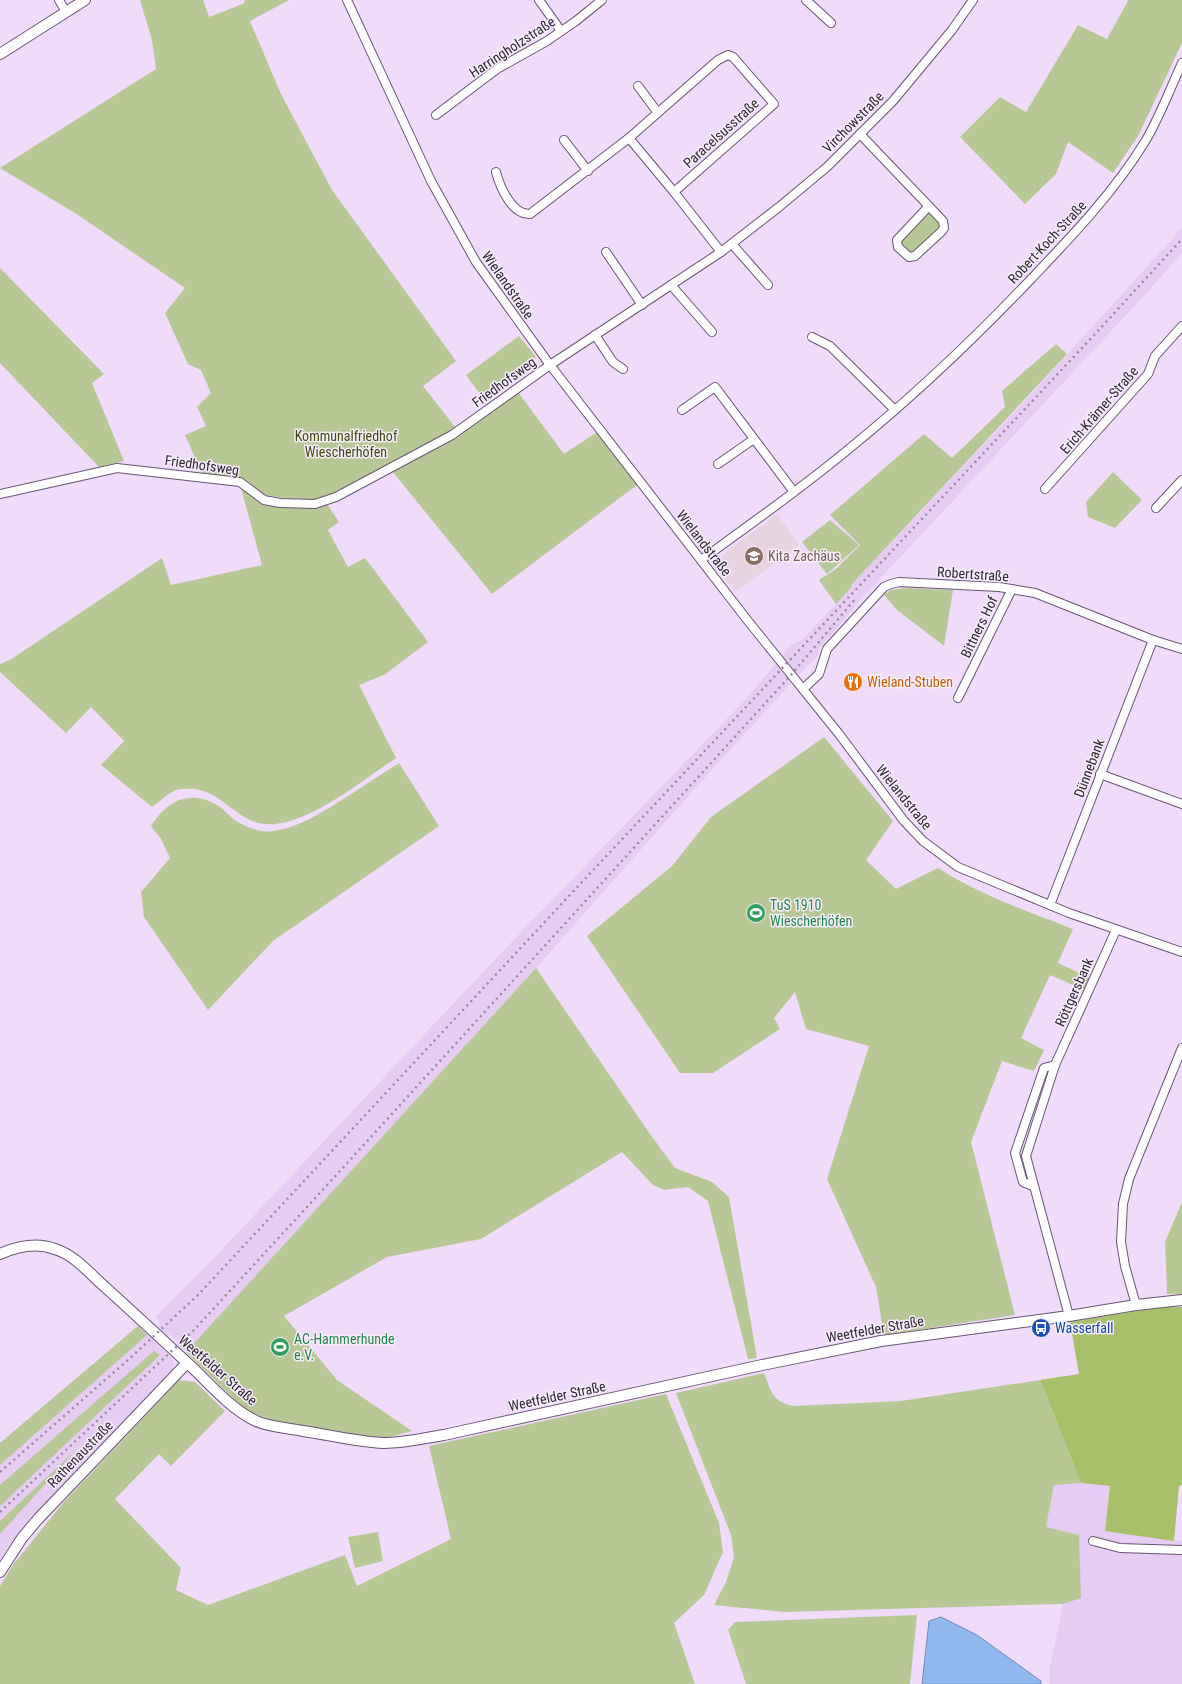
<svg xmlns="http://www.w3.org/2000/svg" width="1182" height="1684" viewBox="0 0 1182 1684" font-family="'Roboto Condensed',sans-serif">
  <rect width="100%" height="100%" fill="#f0dbfb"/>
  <!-- built -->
  <g fill="#e6ccf3">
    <polygon points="1182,228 1182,253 1143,297 865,595 819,649 818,655 791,683 691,793 536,968 186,1352 170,1334 158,1345 174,1361 173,1369 127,1422 65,1483 7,1548 0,1559 0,1443 138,1326 149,1336 160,1325 156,1316 213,1259 502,952 747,698 791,645 802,640 851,588 852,584 1026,400"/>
    <polygon points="1081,1483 1110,1486 1106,1531 1182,1541 1182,1684 1050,1684 1049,1672 1063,1604 1081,1597 1046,1528 1054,1485"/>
  </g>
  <!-- education -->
  <polygon fill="#e8d3e1" points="777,514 799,545 735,592 719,571 718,560 726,552"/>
  <!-- green -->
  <g fill="#b8c894">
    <polygon points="140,0 203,0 209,17 245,3 244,0 289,0 250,21 281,94 332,190 456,361 423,386 456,428 413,455 323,500 283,498 261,494 244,480 202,473 185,435 206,426 197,407 211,393 201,370 188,364 165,313 185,288 75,213 0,168 156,69 152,40"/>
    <polygon points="1127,0 1182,0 1182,43 1138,136 1113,173 1068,142 1056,174 1025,204 960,137 1000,97 1026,112 1078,25 1107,39 1128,1"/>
    <polygon points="930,213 939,221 940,225 939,228 915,251 910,253 901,246 901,239 927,214"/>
    <polygon points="0,268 104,374 92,383 124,461 99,467 0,363"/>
    <polygon points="519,336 536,357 483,398 466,375"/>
    <polygon points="1056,344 1067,354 852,584 851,588 836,604 819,580 836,569 860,545 830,515 924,434 952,458 1005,407 1002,391"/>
    <polygon points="518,392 564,454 597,432 637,485 492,594 392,471"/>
    <polygon points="1113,472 1142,500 1115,528 1088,517 1086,502"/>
    <path d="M 241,488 C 248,491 252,498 259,501 C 280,510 305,507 327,504 L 339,522 L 328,530 L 348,567 L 365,558 L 428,642 L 384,675 L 359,685 L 396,758 C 365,779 312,821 275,824 C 235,828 223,785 186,789 C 182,789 177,789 174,791 C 166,795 159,802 152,807 L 101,765 L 124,741 L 91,707 L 66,733 L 0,672 L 0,664 L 10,660 L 162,558 L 171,585 L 262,565 Z"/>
    <polygon points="830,520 859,545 827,574 802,542"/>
    <polygon points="906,588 953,590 944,646 897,610 884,595 891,590"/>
    <path d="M 824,737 L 893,821 L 866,860 L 896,889 L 938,868 C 980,895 1027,911 1073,929 L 1058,963 L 1090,978 L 1085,990 L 1050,975 L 1021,1038 L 1044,1050 L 1034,1071 L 1002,1061 L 971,1142 L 1015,1315 L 884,1335 L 876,1287 L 827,1179 L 869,1046 L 806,1029 L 795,992 L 774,1018 L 780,1029 L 713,1073 L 680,1073 L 587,936 L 672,866 L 711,817 Z"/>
    <path d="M 399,763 L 439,826 L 273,941 L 208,1010 L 144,917 L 141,892 L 170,858 L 161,839 L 151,826 C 167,801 189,789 217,805 C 224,809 229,816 236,821 C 246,827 261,833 273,831 C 301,827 322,812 345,798 C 363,786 381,775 399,763 Z"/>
    <polygon points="536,968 650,1134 675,1168 712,1182 729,1197 757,1358 748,1359 708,1201 688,1187 664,1190 653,1185 622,1152 481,1239 387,1257 284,1316 337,1380 412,1431 382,1439 279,1423 245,1410 186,1352"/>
    <polygon points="1182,1202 1182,1294 1167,1294 1165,1242"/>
    <polygon points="138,1326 147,1335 0,1465 0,1443"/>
    <polygon points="154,1351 160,1355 0,1506 0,1485"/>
    <path d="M 764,1373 C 771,1391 772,1402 794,1406 L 901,1401 L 1040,1380 L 1081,1483 L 1054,1485 L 1046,1527 L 1079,1535 L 1081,1598 L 1063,1604 L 784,1612 L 714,1605 L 726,1582 L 734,1557 L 731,1535 L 676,1393 Z"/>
    <polygon points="179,1380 195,1382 225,1411 171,1466 159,1454 115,1499 181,1568 176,1590 208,1605 345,1555 357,1586 451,1539 429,1446 666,1394 719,1523 723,1552 704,1595 674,1623 695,1684 0,1684 0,1586 13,1565 63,1503"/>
    <polygon points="77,1449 0,1534 0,1521"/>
    <polygon points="378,1532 383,1561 355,1568 348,1537"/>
    <polygon points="917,1615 910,1684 746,1684 728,1630 735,1622"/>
  </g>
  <!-- forest -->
  <polygon fill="#a8c069" points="1161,1307 1182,1307 1182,1485 1179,1486 1174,1541 1105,1531 1110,1486 1081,1483 1040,1380 1079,1374 1070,1322"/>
  <!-- water -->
  <polygon fill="#90b8f1" stroke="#738cb8" points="941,1617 977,1635 1041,1681 1041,1684 922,1684 929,1621"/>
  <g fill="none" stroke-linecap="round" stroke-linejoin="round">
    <!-- minor casing -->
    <g stroke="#685571" stroke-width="10">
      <g id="minor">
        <polyline points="59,0 66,12"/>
        <polyline points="347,0 431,181 476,262 550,365 748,621 839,734 904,821 923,841 958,867 1069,913 1182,952"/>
        <polyline points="539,0 561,31"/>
        <polyline points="806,0 831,23"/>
        <polyline points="638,86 658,113"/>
        <polyline points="436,115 497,69 547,41 576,21 602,0"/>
        <polyline points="860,134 943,221 944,228 941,232 915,256 909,257 898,247 897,240 929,206"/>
        <polyline points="629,138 718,60 728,55 733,57 774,104 674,192"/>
        <polyline points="564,140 588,171"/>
        <path d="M 496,172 C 500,187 512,215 530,214 L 629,138 L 674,192 L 721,252"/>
        <polyline points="732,244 768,285"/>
        <polyline points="606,252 642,305"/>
        <polyline points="671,285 712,332"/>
        <polyline points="595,335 613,362 623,369"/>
        <polyline points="812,337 830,346 895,410"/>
        <polyline points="682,410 715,387 794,492"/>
        <polyline points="718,464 754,439"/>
        <polyline points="1045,489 1148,374 1155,356 1182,326"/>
        <polyline points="0,494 117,468 240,482 264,500 280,503 315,504 336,497 452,435 550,365 721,252 779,207 827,167 893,101 952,30 973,0"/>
        <polyline points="1156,508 1182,480"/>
        <path d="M 701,560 C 751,524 802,488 850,448 C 914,396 975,338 1032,278 C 1073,235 1115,191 1146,140 C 1160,116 1170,89 1182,63"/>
        <polyline points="803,689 819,674 827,649 884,587 891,584 899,582 999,587 1035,593 1153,640 1182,649"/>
        <polyline points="958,698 1012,589"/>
        <polyline points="1100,774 1182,804"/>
        <polyline points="1050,905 1153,640"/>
        <polyline points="1033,1186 1023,1182 1015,1153 1044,1068 1055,1065"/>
        <polyline points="1136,1305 1125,1266 1121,1242 1123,1204 1129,1179 1182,1048"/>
        <polyline points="1069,1316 1026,1156 1055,1065 1116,930"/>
        <polyline points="1093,1541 1120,1548 1182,1550"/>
      </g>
    </g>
    <!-- tertiary casing -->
    <g stroke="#685571" stroke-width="12">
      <g id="tertiary">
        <polyline points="0,54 85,0"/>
        <path d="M 0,1254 C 18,1246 36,1242 55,1249 C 75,1255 90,1274 105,1287 C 136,1315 166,1343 196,1371 C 214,1389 233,1410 256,1421 C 270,1427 288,1428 303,1431 C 330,1435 357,1442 384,1443 C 404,1443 424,1438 444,1435 L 762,1365 L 881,1341 L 1069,1316 L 1136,1305 L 1182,1300"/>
        <polyline points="0,1572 22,1538 38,1519 187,1363"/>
      </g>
    </g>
    <!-- minor -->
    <use href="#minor" stroke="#fff" stroke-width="8"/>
    <!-- tertiary -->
    <use href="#tertiary" stroke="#fff" stroke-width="10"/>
    <!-- rail -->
    <g stroke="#97889f" stroke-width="2.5" stroke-dasharray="2 4" stroke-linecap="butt">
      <polyline points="0,1472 128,1360 198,1295 568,897 1097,332 1182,239"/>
      <polyline points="0,1512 194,1330 340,1171 791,675 856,598"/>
    </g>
  </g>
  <!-- icons -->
  <defs>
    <g id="school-disc" transform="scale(1)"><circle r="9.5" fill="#8d6e63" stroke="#f6eefb"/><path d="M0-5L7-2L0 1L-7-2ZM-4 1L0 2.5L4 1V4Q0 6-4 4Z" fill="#fff"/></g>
    <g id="restaurant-disc" transform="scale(1)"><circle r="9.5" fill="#e8710a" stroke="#f6eefb"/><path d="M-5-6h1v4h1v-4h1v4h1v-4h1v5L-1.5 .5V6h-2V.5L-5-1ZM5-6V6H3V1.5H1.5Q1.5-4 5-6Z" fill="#fff"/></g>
    <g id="stadium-disc" transform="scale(1)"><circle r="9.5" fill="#2e9e5b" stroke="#f6eefb"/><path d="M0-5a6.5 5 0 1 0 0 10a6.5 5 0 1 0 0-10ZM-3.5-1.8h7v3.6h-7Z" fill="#fff"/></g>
    <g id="bus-disc" transform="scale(1)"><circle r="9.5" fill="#1a4fb4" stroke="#f6eefb"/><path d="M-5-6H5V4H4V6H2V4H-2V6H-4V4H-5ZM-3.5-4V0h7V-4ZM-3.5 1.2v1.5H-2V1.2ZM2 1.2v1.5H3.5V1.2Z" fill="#fff"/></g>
  </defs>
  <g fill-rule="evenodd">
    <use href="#school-disc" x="754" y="556"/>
    <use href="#restaurant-disc" x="853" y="682"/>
    <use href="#stadium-disc" x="756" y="913"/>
    <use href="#bus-disc" x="1041" y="1328"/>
    <use href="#stadium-disc" x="280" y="1347"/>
  </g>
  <g text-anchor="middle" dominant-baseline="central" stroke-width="3" stroke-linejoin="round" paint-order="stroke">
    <!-- street labels -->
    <g font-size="14" fill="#2f2733" stroke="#f6eefb">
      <text transform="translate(512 47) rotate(-33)">Harringholzstraße</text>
      <text transform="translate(853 122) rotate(-45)">Virchowstraße</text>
      <text transform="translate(721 133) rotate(-42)">Paracelsusstraße</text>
      <text transform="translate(1047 242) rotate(-47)">Robert-Koch-Straße</text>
      <text transform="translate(508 285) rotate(55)">Wielandstraße</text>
      <text transform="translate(504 382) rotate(-36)">Friedhofsweg</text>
      <text transform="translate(1099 410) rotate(-49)">Erich-Krämer-Straße</text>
      <text transform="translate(202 465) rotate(8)">Friedhofsweg</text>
      <text transform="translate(704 543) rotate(52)">Wielandstraße</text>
      <text transform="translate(973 574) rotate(4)">Robertstraße</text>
      <text transform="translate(979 627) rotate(-64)">Bittners Hof</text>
      <text transform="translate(1089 768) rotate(-69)">Dünnebank</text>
      <text transform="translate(904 797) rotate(51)">Wielandstraße</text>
      <text transform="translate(1074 992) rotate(-66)">Röttgersbank</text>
      <text transform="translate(875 1329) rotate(-10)">Weetfelder Straße</text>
      <text transform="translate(218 1370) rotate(41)">Weetfelder Straße</text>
      <text transform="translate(557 1396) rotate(-12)">Weetfelder Straße</text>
      <text transform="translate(80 1454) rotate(-46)">Rathenaustraße</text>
    </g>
    <!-- park labels -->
    <g font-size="14" fill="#3d4b09" stroke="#f6eefb">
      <text x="346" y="436">Kommunalfriedhof<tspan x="346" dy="16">Wiescherhöfen</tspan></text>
    </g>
    <!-- education labels -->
    <g font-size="14" fill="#785e54" stroke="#f6eefb" text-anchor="start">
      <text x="768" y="556">Kita Zachäus</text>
    </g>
    <!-- food labels -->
    <g font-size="14" fill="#c56008" stroke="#f6eefb" text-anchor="start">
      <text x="867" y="682">Wieland-Stuben</text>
    </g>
    <!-- leisure labels -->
    <g font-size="14" fill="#27864d" stroke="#f6eefb" text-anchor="start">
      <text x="770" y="905">TuS 1910<tspan x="770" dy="16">Wiescherhöfen</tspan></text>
      <text x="294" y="1339">AC-Hammerhunde<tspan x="294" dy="16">e.V.</tspan></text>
    </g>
    <!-- transit labels -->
    <g font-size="14" fill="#164399" stroke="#f6eefb" text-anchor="start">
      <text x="1055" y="1328">Wasserfall</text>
    </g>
  </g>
</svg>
